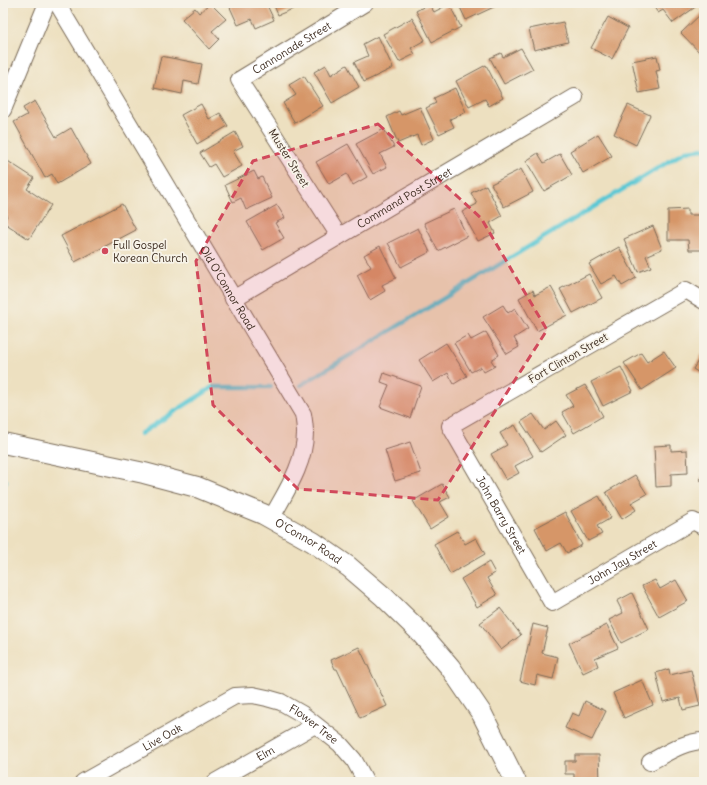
<svg xmlns="http://www.w3.org/2000/svg" width="707" height="785" viewBox="0 0 707 785" font-family="Delius,sans-serif">
  <rect width="100%" height="100%" fill="#f7f3e8"/>
  <filter id="ink" filterUnits="userSpaceOnUse"><feTurbulence type="fractalNoise" baseFrequency=".025" numOctaves="2"/><feDisplacementMap in="SourceGraphic" scale="8" xChannelSelector="R" yChannelSelector="G"/><feConvolveMatrix kernelMatrix="1 2 1 2 8 2 1 2 1" color-interpolation-filters="sRGB"/></filter>
  <filter id="wash" filterUnits="userSpaceOnUse"><feTurbulence type="fractalNoise" baseFrequency=".012" numOctaves="4" result="noise"/><feDisplacementMap in="SourceGraphic" scale="16" xChannelSelector="R" yChannelSelector="G"/><feGaussianBlur stdDeviation="0.9" result="paint"/><feColorMatrix in="noise" values="0 0 0 0 0 0 0 0 0 0 0 0 0 0 0 0 0 1.4 0 .05"/><feComposite in="paint" operator="in"/></filter>
  <g filter="url(#wash)">
    <rect width="100%" height="100%" fill="#ede0c0"/>
    <g fill="none" stroke-linecap="round" stroke-linejoin="round">
      <!-- stream -->
      <g stroke="#5cc8d4" stroke-width="4.5">
        <polyline points="301,385 686,151 704,149"/>
        <polyline points="140,434 213,387 271,387"/>
        <polyline points="3,482 6,481"/>
      </g>
    </g>
    <g id="blocks">
      <!-- building -->
      <g fill="#d69668">
        <polygon points="210,3 226,19 212,31 219,39 209,49 182,19 195,8 199,13"/>
        <polygon points="228,3 266,3 274,20 256,28 252,19 238,25"/>
        <polygon points="273,3 291,3 293,9 278,15"/>
        <polygon points="458,3 495,3 496,6 466,20"/>
        <polygon points="651,3 701,3 673,23 663,10 658,13"/>
        <polygon points="429,4 434,12 449,4 461,27 432,42 416,11"/>
        <polygon points="704,11 704,55 703,56 681,33"/>
        <polygon points="608,17 628,28 612,59 591,48"/>
        <polygon points="412,18 425,40 411,48 415,54 399,62 383,34"/>
        <polygon points="563,22 568,42 534,50 529,29"/>
        <polygon points="378,36 393,68 364,82 354,62 368,56 363,44"/>
        <polygon points="521,48 533,69 504,84 490,58 501,53 503,57"/>
        <polygon points="161,56 202,64 198,84 184,81 182,94 154,88"/>
        <polygon points="657,56 660,70 656,71 660,89 639,93 632,61"/>
        <polygon points="326,65 331,75 347,65 359,87 332,103 314,72"/>
        <polygon points="486,65 503,98 489,106 485,99 469,107 456,81"/>
        <polygon points="304,76 323,106 295,123 283,103 296,95 289,85"/>
        <polygon points="455,88 466,112 450,119 454,127 439,134 426,108 436,103 434,98"/>
        <polygon points="35,101 56,137 71,128 91,164 57,184 52,174 45,178 14,122 27,115 23,108"/>
        <polygon points="201,104 209,119 220,113 228,126 197,144 181,115"/>
        <polygon points="628,105 650,115 636,145 614,134"/>
        <polygon points="420,107 434,139 421,145 417,135 398,143 387,117 399,111 401,115"/>
        <polygon points="384,129 394,147 380,154 387,167 373,174 356,144"/>
        <polygon points="235,132 243,146 233,151 242,166 222,177 214,164 209,167 200,153"/>
        <polygon points="598,134 612,156 583,173 570,151"/>
        <polygon points="348,144 367,177 353,185 347,174 329,184 316,162"/>
        <polygon points="538,153 544,163 560,154 572,175 544,191 526,161"/>
        <polygon points="3,158 34,178 27,189 51,205 29,239 3,222 7,216 3,214"/>
        <polygon points="521,169 533,192 504,207 491,184"/>
        <polygon points="254,171 258,179 262,177 272,198 246,210 241,198 233,202 225,185"/>
        <polygon points="486,185 502,216 490,223 495,233 478,241 462,212 477,204 471,193"/>
        <polygon points="122,204 136,230 75,262 61,236"/>
        <polygon points="277,205 285,218 275,223 284,238 263,250 247,222"/>
        <polygon points="454,209 467,236 438,251 424,223"/>
        <polygon points="688,209 688,215 704,215 704,250 689,250 688,240 668,240 668,210"/>
        <polygon points="653,226 662,249 646,256 651,267 638,272 624,239"/>
        <polygon points="418,228 430,252 401,267 388,243"/>
        <polygon points="380,246 396,278 382,285 385,291 370,300 357,275 371,267 364,255"/>
        <polygon points="619,247 636,278 622,286 616,276 601,284 589,264"/>
        <polygon points="589,274 602,298 573,313 560,289"/>
        <polygon points="551,287 567,315 537,331 519,298 533,290 535,295"/>
        <polygon points="503,305 508,313 515,308 528,329 514,338 519,347 507,354 483,317"/>
        <polygon points="486,332 499,355 491,360 495,366 484,372 481,367 471,372 454,343 468,335 471,340"/>
        <polygon points="446,343 467,376 454,384 448,373 433,382 419,360"/>
        <polygon points="664,351 676,368 642,390 624,363 641,353 647,362"/>
        <polygon points="704,351 704,376 693,369"/>
        <polygon points="621,367 633,391 603,406 591,382"/>
        <polygon points="384,373 421,386 410,418 380,407 389,385 381,382"/>
        <polygon points="585,385 603,416 574,433 562,412 573,406 566,395"/>
        <polygon points="533,414 544,430 556,421 566,435 541,452 521,422"/>
        <polygon points="515,425 533,456 515,466 519,473 506,480 491,454 507,445 500,433"/>
        <polygon points="410,442 421,473 395,481 385,450"/>
        <polygon points="671,445 671,451 687,450 688,473 671,474 671,486 656,487 654,446"/>
        <polygon points="704,470 704,482 700,480"/>
        <polygon points="635,475 647,494 631,503 636,510 622,519 606,492"/>
        <polygon points="442,484 450,497 440,502 449,517 430,529 413,501"/>
        <polygon points="599,496 611,518 597,526 602,534 588,541 571,511"/>
        <polygon points="565,512 582,545 567,553 561,543 547,551 535,528"/>
        <polygon points="457,531 465,544 476,538 485,554 450,574 434,544"/>
        <polygon points="489,562 495,573 487,578 497,595 477,607 461,579"/>
        <polygon points="655,580 660,589 676,580 688,601 659,617 642,586"/>
        <polygon points="632,593 649,629 621,643 609,620 623,613 617,601"/>
        <polygon points="500,608 521,635 501,650 480,623"/>
        <polygon points="533,624 548,628 542,653 558,657 553,679 537,675 535,685 520,681"/>
        <polygon points="607,625 618,648 595,658 598,666 583,673 569,643"/>
        <polygon points="359,647 387,706 360,718 337,669 335,669 331,660"/>
        <polygon points="669,669 670,675 691,670 700,706 683,710 680,698 663,702 656,673"/>
        <polygon points="642,680 653,705 624,718 613,693"/>
        <polygon points="585,701 606,711 592,740 565,728 572,713 579,716"/>
        <polygon points="575,755 599,755 600,782 574,782 574,774 565,774 565,761 575,761"/>
      </g>
    </g>
  </g>
  <g filter="url(#ink)">
    <use href="#blocks" fill-opacity="0" stroke="#796a57" stroke-width="1"/>
    <g fill="none" stroke-linecap="round" stroke-linejoin="round">
      <!-- minor casing -->
      <g stroke="#796a57" stroke-width="18">
        <g id="minor">
          <path id="s1" d="M 57,3 L 303,414 C 304,420 305,427 305,433 C 305,464 285,493 271,519"/>
          <polyline points="3,110 47,3"/>
          <path id="s2" d="M 339,236 L 239,80 L 365,3"/>
          <path id="s3" d="M 233,299 L 575,97"/>
          <path id="s4" d="M 704,301 L 686,290 L 450,426 L 552,603 L 693,521 L 704,527"/>
          <path d="M 650,762 C 667,753 685,741 704,741"/>
          <path id="s5" d="M 83,782 L 235,696 L 253,695 L 267,698 L 281,702 L 302,714 L 340,744 L 354,760 L 366,782"/>
          <path id="s6" d="M 215,782 L 315,725"/>
        </g>
      </g>
      <!-- major casing -->
      <g stroke="#796a57" stroke-width="22">
        <g id="major">
          <path id="s7" d="M 3,443 L 144,473 L 197,487 L 263,514 L 313,542 L 349,567 L 384,597 L 420,632 L 450,667 L 482,714 L 516,782"/>
        </g>
      </g>
      <!-- minor -->
      <use href="#minor" stroke="#fff" stroke-width="16"/>
      <!-- major -->
      <use href="#major" stroke="#fff" stroke-width="20"/>
    </g>
  </g>
  <!-- marked area -->
  <path fill="#d1495b" fill-opacity="0.2" stroke="#d1495b" stroke-width="3" stroke-dasharray="8 5" stroke-linejoin="round" d="M 378,124 L 481,218 L 547,330 L 438,500 L 298,489 L 213,405 L 196,261 L 253,161 Z"/>
  <!-- markers -->
  <circle fill="#d1495b" stroke="#f7f3e8" stroke-width="1.5" cx="105" cy="251" r="4"/>
  <g text-anchor="middle" dominant-baseline="central" stroke-width="3.5" stroke-linejoin="round" paint-order="stroke">
    <!-- street labels -->
    <g font-size="11" fill="#3b2a1e" stroke="#f7f3e8">
      <text stroke="none"><textPath href="#s2" startOffset="247">Cannonade Street</textPath></text>
      <text transform="translate(289 158) rotate(58)">Muster Street</text>
      <text stroke="none"><textPath href="#s3" startOffset="199">Command Post Street</textPath></text>
      <text stroke="none"><textPath href="#s1" startOffset="332">Old O'Connor Road</textPath></text>
      <text transform="translate(568 358) rotate(-30)">Fort Clinton Street</text>
      <text stroke="none"><textPath href="#s4" startOffset="396">John Barry Street</textPath></text>
      <text stroke="none"><textPath href="#s7" startOffset="323">O'Connor Road</textPath></text>
      <text stroke="none"><textPath href="#s4" startOffset="579">John Jay Street</textPath></text>
      <text stroke="none"><textPath href="#s5" startOffset="261">Flower Tree</textPath></text>
      <text stroke="none"><textPath href="#s5" startOffset="91">Live Oak</textPath></text>
      <text stroke="none"><textPath href="#s6" startOffset="58">Elm</textPath></text>
    </g>
    <!-- poi labels -->
    <g font-size="11" fill="#3b2a1e" stroke="#f7f3e8" text-anchor="start">
      <text x="113" y="245">Full Gospel<tspan x="113" dy="13">Korean Church</tspan></text>
    </g>
  </g>
  <!-- margin -->
  <rect width="707" height="785" fill="none" stroke="#f7f3e8" stroke-width="16"/>
</svg>
